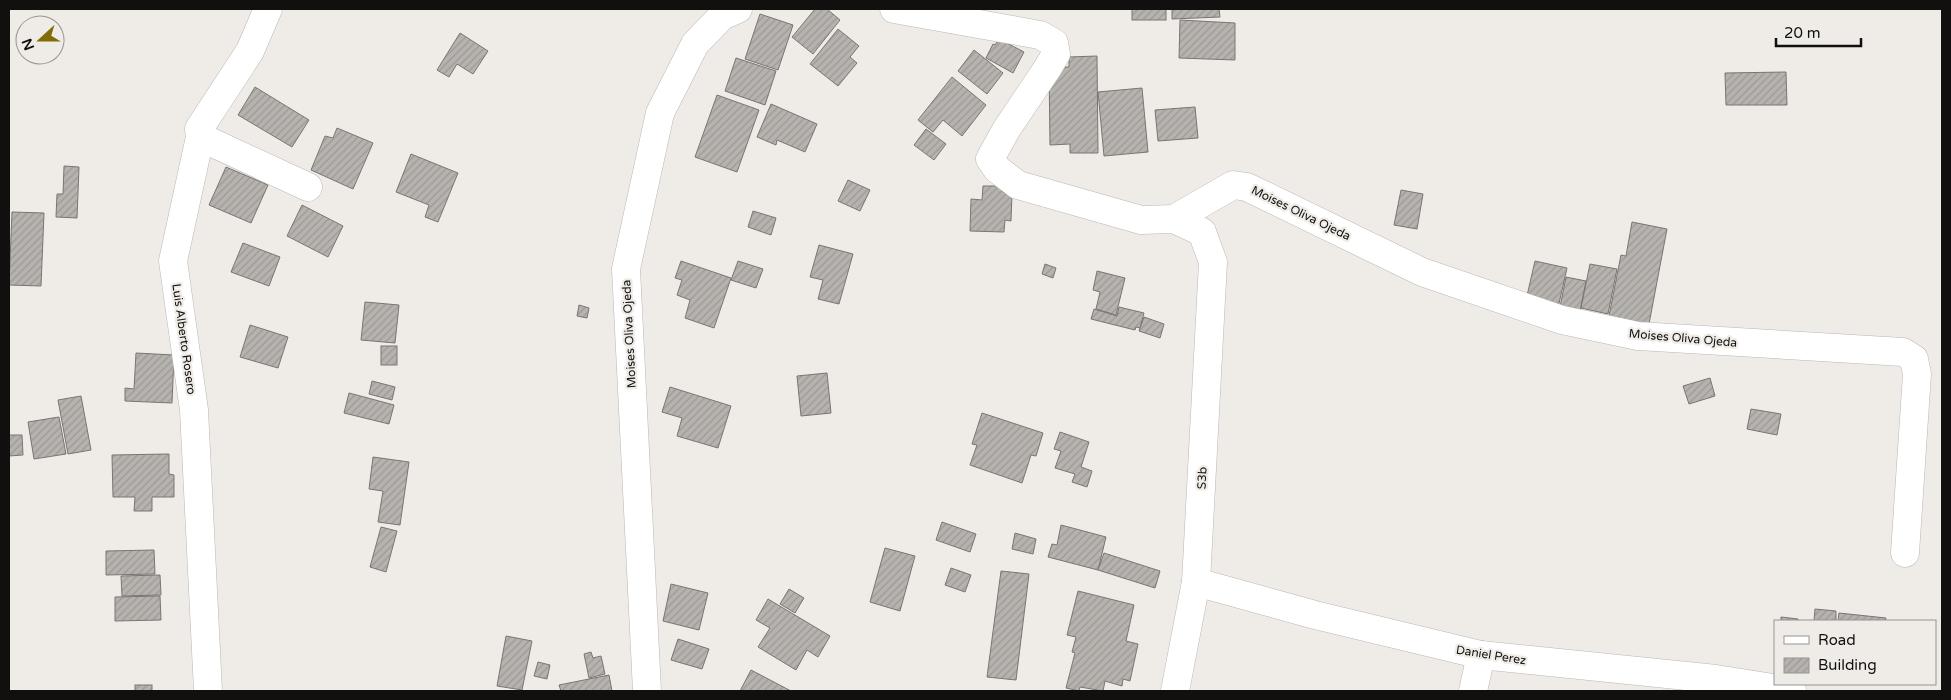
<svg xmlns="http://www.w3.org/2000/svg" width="1951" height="700" viewBox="0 0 1951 700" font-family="'Varela Round',sans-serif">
  <defs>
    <pattern id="building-hatch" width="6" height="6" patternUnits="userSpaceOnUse" patternTransform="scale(1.25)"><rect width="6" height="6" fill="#b6b3af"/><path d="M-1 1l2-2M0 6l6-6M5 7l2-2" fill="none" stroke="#9b9995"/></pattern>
  </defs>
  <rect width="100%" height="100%" fill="#efece8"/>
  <!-- building -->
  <g fill="url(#building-hatch)" stroke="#787572">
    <polygon points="815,9 827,9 840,20 813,54 792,37"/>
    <rect x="1132" y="9" width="34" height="11"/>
    <polygon points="1172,9 1219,9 1220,17 1172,19"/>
    <polygon points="760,14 793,25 778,70 745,59"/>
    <polygon points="1180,20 1235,23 1235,60 1179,58"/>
    <polygon points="838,29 859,46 850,57 857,63 838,86 810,64"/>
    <polygon points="460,33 488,51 473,74 457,64 449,77 437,70"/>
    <polygon points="999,39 1024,52 1013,73 986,58 993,44 995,45"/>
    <polygon points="974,50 1003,73 987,94 958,71"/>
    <polygon points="1097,56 1098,153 1070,153 1070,144 1050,145 1049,67 1069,67 1069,57"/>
    <polygon points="736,58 776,71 765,105 725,91"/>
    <polygon points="1786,72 1787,105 1726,105 1725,73"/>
    <polygon points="952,77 986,105 962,136 943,120 933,132 918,120"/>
    <polygon points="255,87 309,120 292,147 238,115"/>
    <polygon points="1142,88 1148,152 1104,156 1098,92"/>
    <polygon points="717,95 759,110 737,172 695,157"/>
    <polygon points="771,104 817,124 805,152 777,140 776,145 757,137"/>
    <polygon points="1195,107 1198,138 1158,141 1155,110"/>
    <polygon points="337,128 373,143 353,189 311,170 325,136 333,138"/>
    <polygon points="926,129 946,144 934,160 914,145"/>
    <polygon points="411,154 458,173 438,222 425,217 429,205 396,192"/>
    <polygon points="64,166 79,167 77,218 56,217 57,194 63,194"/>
    <polygon points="226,167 268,185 251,223 209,205"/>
    <polygon points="848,180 870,190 860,211 838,201"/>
    <polygon points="983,186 1003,186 1003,192 1012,193 1011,221 1005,220 1004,232 970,231 971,199 982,200"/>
    <polygon points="1401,190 1423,194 1417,229 1394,225"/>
    <polygon points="302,205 343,226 328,257 287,236"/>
    <polygon points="753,211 776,218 771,235 748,227"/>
    <polygon points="12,212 44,213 41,286 9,285"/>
    <polygon points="1632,222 1667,229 1649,324 1609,316 1621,255 1626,256"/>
    <polygon points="243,243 280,257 269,286 231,272"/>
    <polygon points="819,245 853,254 839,304 818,299 823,280 810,277"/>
    <polygon points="681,261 731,278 714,328 685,318 690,300 677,295 682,280 675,278"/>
    <polygon points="738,261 763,269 756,288 731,280"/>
    <polygon points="1535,261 1567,268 1558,308 1526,300"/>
    <polygon points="1045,264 1056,268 1053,278 1042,274"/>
    <polygon points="1590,264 1617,269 1608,314 1581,308"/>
    <polygon points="1097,271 1125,278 1116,315 1096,309 1100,292 1093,290"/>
    <polygon points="1566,277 1586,281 1580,311 1560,307"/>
    <polygon points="365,302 399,305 395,343 361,340"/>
    <polygon points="579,305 589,308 587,318 577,316"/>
    <polygon points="1119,307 1144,313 1140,328 1136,327 1135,330 1091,319 1094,309 1117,316"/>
    <polygon points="1144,317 1164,324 1160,338 1139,331"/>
    <polygon points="250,325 288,337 278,368 240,357"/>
    <rect x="381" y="346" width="16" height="19"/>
    <polygon points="136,353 174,355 172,403 125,401 125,388 134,389"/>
    <polygon points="827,373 831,413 801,416 797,376"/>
    <polygon points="1710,378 1715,396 1689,404 1683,386"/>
    <polygon points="372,381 395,387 392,400 369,394"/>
    <polygon points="670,387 731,406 718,448 677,436 682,418 662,412"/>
    <polygon points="349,393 394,405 389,424 344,413"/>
    <polygon points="81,396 91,450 68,454 58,400"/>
    <polygon points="1751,409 1781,414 1777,435 1747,429"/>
    <polygon points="982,413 1043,433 1036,456 1031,455 1022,483 970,465 977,445 972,444"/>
    <polygon points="59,417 66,454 34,459 28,422"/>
    <polygon points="1060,432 1089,442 1081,467 1092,471 1087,487 1072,482 1075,474 1055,468 1061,451 1054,449"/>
    <polygon points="9,435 22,435 23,455 9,456"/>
    <polygon points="169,454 169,474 174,475 174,497 152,497 152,511 134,511 135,497 113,497 112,455"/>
    <polygon points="373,457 409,462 400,525 378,522 383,491 369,489"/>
    <polygon points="942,522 976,534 970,552 936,540"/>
    <polygon points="1061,525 1106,537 1098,570 1048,557 1052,544 1057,545"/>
    <polygon points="381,527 397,531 386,572 370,567"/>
    <polygon points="1015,533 1036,539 1033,554 1012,549"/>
    <polygon points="885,548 915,556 900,611 870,602"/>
    <polygon points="154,550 155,574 106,575 106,551"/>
    <polygon points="1104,553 1160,571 1155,588 1098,570"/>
    <polygon points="951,568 971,575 965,592 945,585"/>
    <polygon points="1001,571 1029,574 1016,680 987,677"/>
    <polygon points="160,575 161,595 122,596 121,576"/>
    <polygon points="671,584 708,593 699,630 663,621"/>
    <polygon points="789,589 804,598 795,613 780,604"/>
    <polygon points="1078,591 1134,605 1126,641 1138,644 1130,681 1123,679 1122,686 1105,681 1103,691 1080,687 1079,691 1066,688 1075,653 1072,652 1076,637 1067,635"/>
    <polygon points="160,596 161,620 115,621 115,597"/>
    <polygon points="768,599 830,636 818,657 807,650 796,670 758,647 770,628 756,620"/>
    <polygon points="1815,609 1836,611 1836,621 1814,621"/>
    <polygon points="1839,613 1886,618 1885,621 1838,621"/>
    <polygon points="1781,617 1798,619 1798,621 1781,621"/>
    <polygon points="506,636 532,641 522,690 497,686"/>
    <polygon points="678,639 709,649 702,669 671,660"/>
    <polygon points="591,652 593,658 601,656 605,674 589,678 584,654"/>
    <polygon points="538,662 550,665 547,679 534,676"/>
    <polygon points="751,670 791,691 740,691"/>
    <polygon points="609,675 612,691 561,691 559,685"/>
    <rect x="135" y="685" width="17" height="6"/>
  </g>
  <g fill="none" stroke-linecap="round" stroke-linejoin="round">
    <!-- street casing -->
    <g stroke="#bab7b4" stroke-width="29">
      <g id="street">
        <polyline points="894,9 1040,35 1054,43 1056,54 1047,69 1006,130 990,159 997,169 1018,185 1141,220 1174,219 1202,232 1213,262 1196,582 1175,691"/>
        <polyline points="200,137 308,187"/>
        <polyline points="1174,219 1233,185 1247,187 1422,272 1562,320 1638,336 1903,352 1914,359 1917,374 1905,553"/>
        <polyline points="1196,582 1315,615 1481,655 1716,679 1792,691"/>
        <polyline points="208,691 194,410 173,261 200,137 199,129 250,51 268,9"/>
        <polyline points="647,691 626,269 660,113 695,44 722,16 738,9"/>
        <polyline points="1473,691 1481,655"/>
      </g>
    </g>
    <!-- street -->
    <use href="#street" stroke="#fff" stroke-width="28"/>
  </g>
  <g text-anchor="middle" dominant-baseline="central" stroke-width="4.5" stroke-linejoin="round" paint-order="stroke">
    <!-- street labels -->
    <g font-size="12" fill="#11100e" stroke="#efece8">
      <text transform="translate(1301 213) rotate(26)">Moises Oliva Ojeda</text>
      <text transform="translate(629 334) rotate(-93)">Moises Oliva Ojeda</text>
      <text transform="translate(1683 338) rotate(5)">Moises Oliva Ojeda</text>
      <text transform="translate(184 339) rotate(82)">Luis Alberto Rosero</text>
      <text transform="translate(1202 478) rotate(-87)">S3b</text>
      <text transform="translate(1491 655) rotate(9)">Daniel Perez</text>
    </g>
  </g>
  <!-- border -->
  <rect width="1951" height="700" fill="none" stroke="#11100e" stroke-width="20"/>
  <!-- legend -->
  <rect x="1774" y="620" width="162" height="65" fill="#efece8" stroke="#969491"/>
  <rect x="1784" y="636" width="25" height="8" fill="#ffffff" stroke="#969491"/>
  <text x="1818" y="645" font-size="15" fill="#11100e">Road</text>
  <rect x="1784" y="658" width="25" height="15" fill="url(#building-hatch)" stroke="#969491"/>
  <text x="1818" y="670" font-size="15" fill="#11100e">Building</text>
  <!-- north arrow -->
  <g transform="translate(40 40) rotate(249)"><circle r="24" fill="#efece8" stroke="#969491"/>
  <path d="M0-4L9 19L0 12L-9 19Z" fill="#816c06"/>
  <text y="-8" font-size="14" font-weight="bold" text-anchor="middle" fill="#11100e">N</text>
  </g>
  <!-- scale -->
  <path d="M1776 38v8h85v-8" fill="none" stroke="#11100e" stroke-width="2.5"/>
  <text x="1784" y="38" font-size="15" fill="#11100e" stroke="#efece8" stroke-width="4" paint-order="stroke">20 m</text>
</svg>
